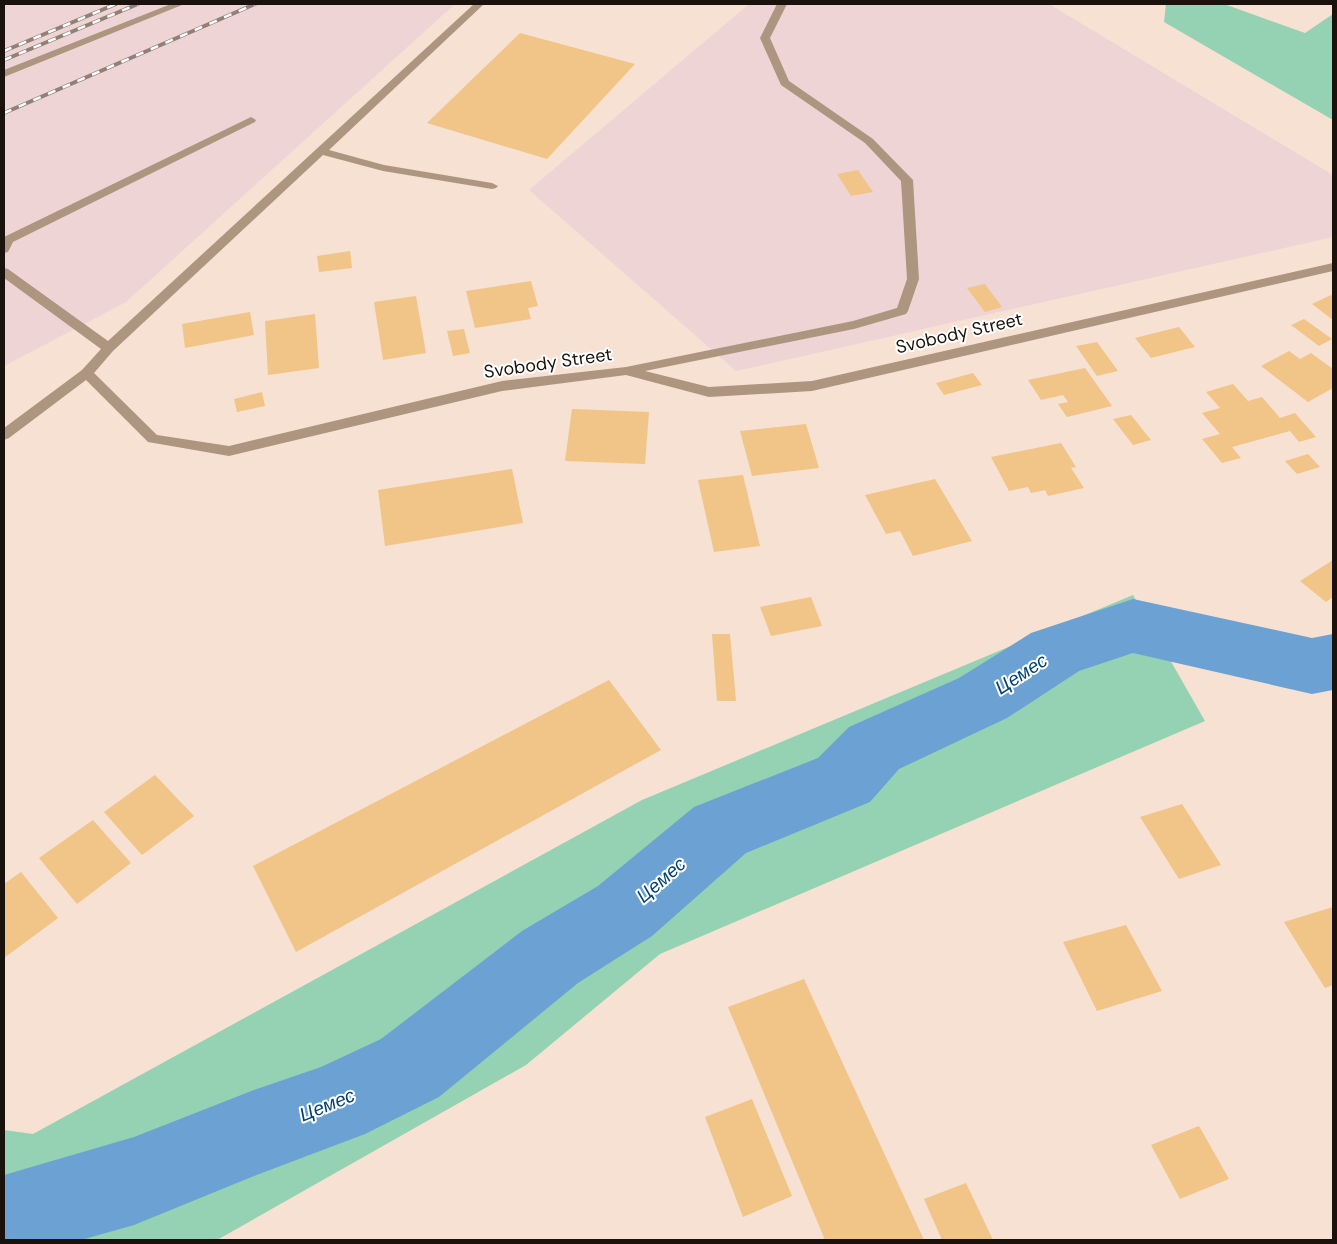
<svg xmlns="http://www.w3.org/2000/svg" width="1337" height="1244" viewBox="0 0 1337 1244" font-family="'DM Sans',sans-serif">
  <rect width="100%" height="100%" fill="#f7e1d3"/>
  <!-- industrial -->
  <g fill="#efd4d5">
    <polygon points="4,4 455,4 126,302 4,366"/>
    <polygon points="749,4 1049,4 1333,175 1333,237 736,371 529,190"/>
  </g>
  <!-- green -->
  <g fill="#94d2b3">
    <polygon points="1166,4 1224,4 1305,33 1333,14 1333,120 1164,22"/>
    <polygon points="1133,595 1205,721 660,954 526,1065 217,1240 4,1240 4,1130 33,1134 642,800"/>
  </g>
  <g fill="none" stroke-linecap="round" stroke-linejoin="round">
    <!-- river -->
    <polygon fill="#6ca1d3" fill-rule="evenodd" points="1133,599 1312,638 1333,634 1333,690 1312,694 1133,653 1079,671 1007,718 899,769 870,802 746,853 652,936 578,983 439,1097 365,1134 254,1176 134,1225 81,1240 4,1240 4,1175 134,1137 254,1090 321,1067 381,1039 522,931 598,886 694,807 818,758 849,727 959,678 1031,633"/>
  </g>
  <!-- building -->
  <g fill="#f1c487">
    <polygon points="520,33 635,64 547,159 427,123"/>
    <polygon points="858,170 873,192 851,196 837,174"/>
    <polygon points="350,251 352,268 319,272 317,256"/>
    <polygon points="531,281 538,306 528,308 531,319 475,328 466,291"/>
    <polygon points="985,284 1002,307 985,312 967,288"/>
    <polygon points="1331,295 1333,297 1333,320 1312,304"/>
    <polygon points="416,296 426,353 383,360 374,302"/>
    <polygon points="250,312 254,335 185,348 182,324"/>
    <polygon points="315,314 319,368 268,375 265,321"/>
    <polygon points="1304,319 1332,339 1319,346 1291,325"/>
    <polygon points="1179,327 1195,347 1151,358 1135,338"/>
    <polygon points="464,329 470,353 453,356 447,331"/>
    <polygon points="1097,342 1118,371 1097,376 1076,346"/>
    <polygon points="1289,351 1300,359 1311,353 1333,369 1333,388 1308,402 1261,366"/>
    <polygon points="1085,368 1112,406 1067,417 1058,404 1068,402 1063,395 1041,400 1028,380"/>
    <polygon points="973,373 982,385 944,395 936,383"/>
    <polygon points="1233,384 1248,401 1262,397 1280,418 1295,413 1316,437 1299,442 1290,431 1232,447 1241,458 1222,463 1202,439 1220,434 1202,413 1220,408 1206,392"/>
    <polygon points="262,392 265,406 237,412 234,399"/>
    <polygon points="572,409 649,412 645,464 565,461"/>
    <polygon points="1131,415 1151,440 1133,445 1113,419"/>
    <polygon points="806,424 819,468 752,476 740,431"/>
    <polygon points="1061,443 1076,467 1071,468 1084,488 1048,496 1045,490 1031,493 1028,487 1009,491 991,457"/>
    <polygon points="1308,454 1320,467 1297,474 1285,461"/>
    <polygon points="512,469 523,523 385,546 378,490"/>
    <polygon points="743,475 760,546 714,552 698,480"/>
    <polygon points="935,479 972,541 913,556 900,531 886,534 865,495"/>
    <polygon points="1333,560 1333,597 1326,602 1300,581"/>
    <polygon points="811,597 822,626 771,636 760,607"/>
    <polygon points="712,634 730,634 736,701 717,701"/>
    <polygon points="609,680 661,750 296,952 253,866"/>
    <polygon points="155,775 194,816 142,855 104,812"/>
    <polygon points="1182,804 1221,865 1179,879 1140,817"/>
    <polygon points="93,820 131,863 77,904 39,858"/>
    <polygon points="21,872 58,918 4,958 4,884"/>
    <polygon points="1333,907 1333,985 1325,988 1284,922"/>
    <polygon points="1126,925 1162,991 1097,1011 1063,942"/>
    <polygon points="804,979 924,1240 825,1240 728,1007"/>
    <polygon points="752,1099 792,1196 743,1217 705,1117"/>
    <polygon points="1199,1126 1229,1179 1180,1199 1151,1145"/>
    <polygon points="966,1183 993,1240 942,1240 924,1199"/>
  </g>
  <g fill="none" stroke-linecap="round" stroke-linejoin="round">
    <!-- minor -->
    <g fill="#ae9580" fill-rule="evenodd">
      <polygon points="171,4 182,5 4,77 4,70"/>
      <polygon points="474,4 484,4 329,150 384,165 492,183 498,186 496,188 492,189 383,171 323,155 113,351 94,373 157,435 229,446 502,381 626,367 853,321 897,308 907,279 901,181 865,143 781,85 760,38 777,4 787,4 770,38 789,81 873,139 913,180 919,279 908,311 906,314 854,329 645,371 709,387 812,381 1333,263 1333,271 812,391 709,397 626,375 502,391 229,456 148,442 86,380 9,438 4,440 4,428 82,370 101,349 4,278 4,268 8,269 108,341"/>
      <polygon points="251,117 256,120 255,122 13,242 8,252 4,253 4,237"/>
    </g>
    <!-- rail casing -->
    <g stroke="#908177" stroke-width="4">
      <g id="rail">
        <polyline points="4,51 116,4"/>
        <polyline points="4,60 138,4"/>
        <polyline points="4,113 255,4"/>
      </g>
    </g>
    <!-- rail -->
    <use href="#rail" stroke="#fff" stroke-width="2.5" stroke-dasharray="8" stroke-linecap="butt"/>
  </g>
  <g text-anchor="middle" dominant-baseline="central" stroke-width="4" stroke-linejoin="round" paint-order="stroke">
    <!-- street labels -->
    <g font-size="18" fill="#19120d" stroke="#fff">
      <text transform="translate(959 333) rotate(-13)">Svobody Street</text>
      <text transform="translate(548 363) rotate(-8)">Svobody Street</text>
    </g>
    <!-- water labels -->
    <g font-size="19" font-style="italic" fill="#014270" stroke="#fff">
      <text transform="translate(1021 674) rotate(-33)">Цемес</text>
      <text transform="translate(661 880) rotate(-41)">Цемес</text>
      <text transform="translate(327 1105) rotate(-22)">Цемес</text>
    </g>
  </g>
  <!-- border -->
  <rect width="1337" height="1244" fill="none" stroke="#19120d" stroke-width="10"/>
</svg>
